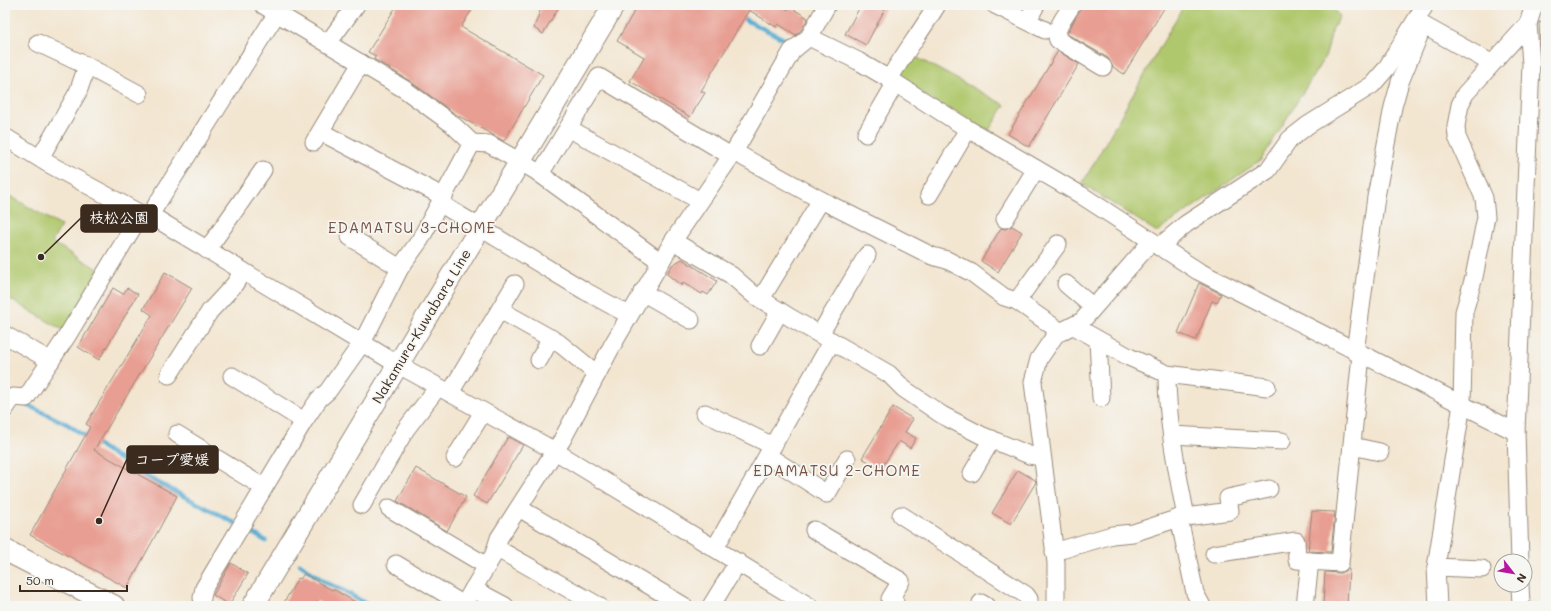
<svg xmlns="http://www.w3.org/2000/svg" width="1551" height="611" viewBox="0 0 1551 611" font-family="Mali,'Klee One',sans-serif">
  <rect width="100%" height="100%" fill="#f6f6f2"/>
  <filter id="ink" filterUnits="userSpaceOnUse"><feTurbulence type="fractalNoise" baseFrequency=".025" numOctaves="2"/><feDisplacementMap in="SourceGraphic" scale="8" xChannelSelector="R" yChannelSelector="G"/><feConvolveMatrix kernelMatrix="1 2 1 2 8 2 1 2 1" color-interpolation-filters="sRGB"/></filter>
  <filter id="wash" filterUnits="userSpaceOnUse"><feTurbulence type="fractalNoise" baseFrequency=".012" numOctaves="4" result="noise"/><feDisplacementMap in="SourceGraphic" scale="16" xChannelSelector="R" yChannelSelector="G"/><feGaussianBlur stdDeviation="0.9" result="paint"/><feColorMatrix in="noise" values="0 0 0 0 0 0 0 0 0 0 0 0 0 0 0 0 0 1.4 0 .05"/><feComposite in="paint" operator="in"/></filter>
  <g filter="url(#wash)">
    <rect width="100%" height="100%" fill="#f3e6d1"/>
    <!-- green -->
    <g fill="#b0c86d" stroke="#767946">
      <polygon points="1184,5 1329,5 1340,16 1332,30 1326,55 1261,160 1157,232 1082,184"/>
      <polygon points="910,54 1005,105 986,135 896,77"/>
      <polygon points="5,193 61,226 52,242 101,271 66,332 5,296"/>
    </g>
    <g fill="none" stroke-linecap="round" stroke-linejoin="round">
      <!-- stream -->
      <g stroke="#57acd3" stroke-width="4.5">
        <polyline points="740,17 794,44"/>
        <polyline points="25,404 67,424 145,476 235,523"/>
        <polyline points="246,529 266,541"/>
        <polyline points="300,564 325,582 348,593 369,606"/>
      </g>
    </g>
    <g id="blocks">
      <!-- building -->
      <g fill="#e89e92">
        <polygon points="397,5 475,5 461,27 543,75 504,141 455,114 410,81 374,59 376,56 368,52"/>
        <polygon points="542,5 560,5 543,34 534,28"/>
        <polygon points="638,5 780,5 788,10 790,7 808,18 801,30 796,35 778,24 776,27 749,10 701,91 705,93 690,117 630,81 644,57 617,41"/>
        <polygon points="861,5 887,5 866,45 845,34"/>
        <polygon points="1082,5 1166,5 1124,74 1113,67 1108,58 1067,34"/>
        <polygon points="1539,22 1546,23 1546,70 1541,70"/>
        <polygon points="1058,51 1079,64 1029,147 1008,134"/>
        <polygon points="1012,226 1022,232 998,272 981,261 1001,228 1005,229"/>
        <polygon points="682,259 717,281 708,295 703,292 702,294 683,283 682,286 667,274 672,265"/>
        <polygon points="165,272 192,288 94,450 177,496 127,588 30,535 90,427 86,424 152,315 143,309"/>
        <polygon points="1199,283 1221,294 1217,303 1212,301 1196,340 1178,333"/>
        <polygon points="113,288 123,294 127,288 138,294 99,360 78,347"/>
        <polygon points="893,407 913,419 905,432 916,438 910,448 899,441 881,469 862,458"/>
        <polygon points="508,437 523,445 487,504 473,496"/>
        <polygon points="416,468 466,497 447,531 397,501"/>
        <polygon points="1018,470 1035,480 1036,482 1011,524 992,513"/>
        <polygon points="1312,511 1335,512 1331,552 1308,551"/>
        <polygon points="231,563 248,574 229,605 213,595"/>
        <polygon points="1348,569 1349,569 1347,606 1323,606 1325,572 1340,573"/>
        <polygon points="304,574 332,590 333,589 362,606 326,606 317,601 314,606 282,606 298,578 300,579"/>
      </g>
    </g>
  </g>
  <g filter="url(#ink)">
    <use href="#blocks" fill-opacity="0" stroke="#978878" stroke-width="1"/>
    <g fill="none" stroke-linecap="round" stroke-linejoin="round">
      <!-- minor casing -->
      <g stroke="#978878" stroke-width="19">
        <g id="minor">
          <polyline points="263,5 404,89 452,124 472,143 489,144 536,171 661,262"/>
          <polyline points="995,5 1045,30"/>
          <path d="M 1072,5 C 1067,14 1053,30 1058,40 L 1103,67"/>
          <polyline points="1028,20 1036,5"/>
          <polyline points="1421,24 1491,63"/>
          <polyline points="809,37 858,61 889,79 968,129 1081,195 1198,271 1516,432"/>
          <polyline points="38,43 87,66 139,94"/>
          <polyline points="328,43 356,5"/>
          <path d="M 889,79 C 904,54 922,30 937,5"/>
          <polyline points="568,128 700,201"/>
          <polyline points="321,132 444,197"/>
          <polyline points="866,134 895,84"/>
          <polyline points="5,137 47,163 141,214 150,215 397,364 555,451 809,606"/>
          <polyline points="314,142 361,63"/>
          <polyline points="734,152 821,200 932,256 947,260 972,273 1004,297 1017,301 1061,332"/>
          <polyline points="40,158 78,92 87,66"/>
          <polyline points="540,174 599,77 731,156"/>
          <polyline points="929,195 968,129"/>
          <polyline points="441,204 585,291 629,315"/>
          <polyline points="150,215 282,5"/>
          <polyline points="1005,219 1036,169"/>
          <polyline points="350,237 400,268"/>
          <polyline points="673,241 731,275 754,295 791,318 889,374 904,389 942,415 981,435 1029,455 1042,457"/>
          <polyline points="1159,247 1186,224 1268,170 1290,139 1308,125 1372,85 1386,69 1425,5"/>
          <polyline points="207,250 263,170"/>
          <polyline points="1066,284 1093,307"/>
          <polyline points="642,292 691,320"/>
          <polyline points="761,299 821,200"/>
          <polyline points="1017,301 1058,244"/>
          <polyline points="500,310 559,343 597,374"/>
          <polyline points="1074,326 1129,357 1167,374 1267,387"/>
          <polyline points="820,334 867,255"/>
          <polyline points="5,335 51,361"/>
          <polyline points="1098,340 1101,398"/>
          <polyline points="760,346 780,311"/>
          <polyline points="1355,352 1376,197 1393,107 1400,82 1421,31 1421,24"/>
          <polyline points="539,360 551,338"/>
          <path d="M 1167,374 C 1167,423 1177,470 1186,517"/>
          <polyline points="169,375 210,311 234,285 243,271"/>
          <polyline points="232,376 304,421"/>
          <polyline points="450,393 515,284"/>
          <polyline points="5,409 13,397 26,398 67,336 141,214"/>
          <polyline points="705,413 773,446"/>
          <polyline points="177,434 263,487"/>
          <polyline points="1172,435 1282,441"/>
          <polyline points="1352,446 1380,452"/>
          <polyline points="768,456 827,494 847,459"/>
          <polyline points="455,458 483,412"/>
          <polyline points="972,473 992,439"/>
          <polyline points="362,505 406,429 438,387"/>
          <polyline points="389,508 487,566"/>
          <polyline points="519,508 684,606"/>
          <polyline points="901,515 1026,595 1029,599 1028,606"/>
          <polyline points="1179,518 1230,511 1228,498 1269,489"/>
          <polyline points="814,530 901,581 890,599 895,602 893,606"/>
          <polyline points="496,548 599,606"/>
          <polyline points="715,548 832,341"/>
          <polyline points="1054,552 1112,535 1133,533 1179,518 1195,593 1202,606"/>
          <polyline points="1214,554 1296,541 1297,560 1310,561"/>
          <polyline points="1520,561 1516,432 1531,64 1528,24 1534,5"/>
          <polyline points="396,564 464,605"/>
          <polyline points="1436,567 1482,569"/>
          <polyline points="1520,585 1521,606"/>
          <polyline points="473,589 505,606"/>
          <polyline points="202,598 204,588 304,421 319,399 328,391 362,343 400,268 420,240 472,143"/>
          <polyline points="981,603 986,606"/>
          <polyline points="463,606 494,554 499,538 562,440 613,344 673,241 734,152 792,51 809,37 827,5"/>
          <polyline points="711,606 738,562"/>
          <polyline points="1056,606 1056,563 1033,382 1039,359 1056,334 1082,321 1151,242"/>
          <polyline points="1305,606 1310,561 1340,563 1361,355"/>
          <polyline points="1438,606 1436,567 1462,404 1464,312 1474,277 1486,217 1484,198 1457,137 1456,126 1460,105 1465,94 1528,24"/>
        </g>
      </g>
      <!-- tertiary casing -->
      <g stroke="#978878" stroke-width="23">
        <g id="tertiary">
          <polyline points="5,550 114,606"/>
          <polyline points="253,606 614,5"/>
        </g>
      </g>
      <!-- minor -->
      <use href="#minor" stroke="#fff" stroke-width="17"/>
      <!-- tertiary -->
      <use href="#tertiary" stroke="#fff" stroke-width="21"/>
    </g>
  </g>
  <g text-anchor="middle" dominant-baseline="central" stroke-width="3.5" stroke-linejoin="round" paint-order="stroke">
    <!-- street labels -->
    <g font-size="14" fill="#3b2a1e" stroke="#f6f6f2">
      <text transform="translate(421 326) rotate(-59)">Nakamura-Kuwabara Line</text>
    </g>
    <!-- neighbourhood labels -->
    <g font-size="15" letter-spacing="1" fill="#785347" stroke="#f6f6f2">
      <text x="412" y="227">EDAMATSU 3-CHOME</text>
      <text x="837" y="470">EDAMATSU 2-CHOME</text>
    </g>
  </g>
  <!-- callouts -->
  <path fill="none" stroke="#3b2a1e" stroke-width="1.5" d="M41 257L81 218M99 521L127 459"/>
  <g fill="#3b2a1e" stroke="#f6f6f2" stroke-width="1.5">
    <circle cx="41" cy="257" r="4"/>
    <circle cx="99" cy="521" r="4"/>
  </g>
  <g fill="#3b2a1e" stroke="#3b2a1e" stroke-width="1.5">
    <rect x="81" y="205" width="76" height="27" rx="4"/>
    <rect x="127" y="446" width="91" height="27" rx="4"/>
  </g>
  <g font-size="15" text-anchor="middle" font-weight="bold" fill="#fff">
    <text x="119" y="223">枝松公園</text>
    <text x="172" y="465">コープ愛媛</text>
  </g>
  <!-- margin -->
  <rect width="1551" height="611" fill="none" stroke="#f6f6f2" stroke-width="20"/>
  <!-- north arrow -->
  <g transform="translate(1513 573) rotate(121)"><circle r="19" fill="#f6f6f2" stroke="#aba49d"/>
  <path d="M0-3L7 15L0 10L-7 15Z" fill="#b5179e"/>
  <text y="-6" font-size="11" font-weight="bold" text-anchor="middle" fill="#3b2a1e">N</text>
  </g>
  <!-- scale -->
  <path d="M20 585v6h107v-6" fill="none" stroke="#3b2a1e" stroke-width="2"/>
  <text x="26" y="585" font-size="12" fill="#3b2a1e" stroke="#f6f6f2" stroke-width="3" paint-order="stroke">50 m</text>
</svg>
